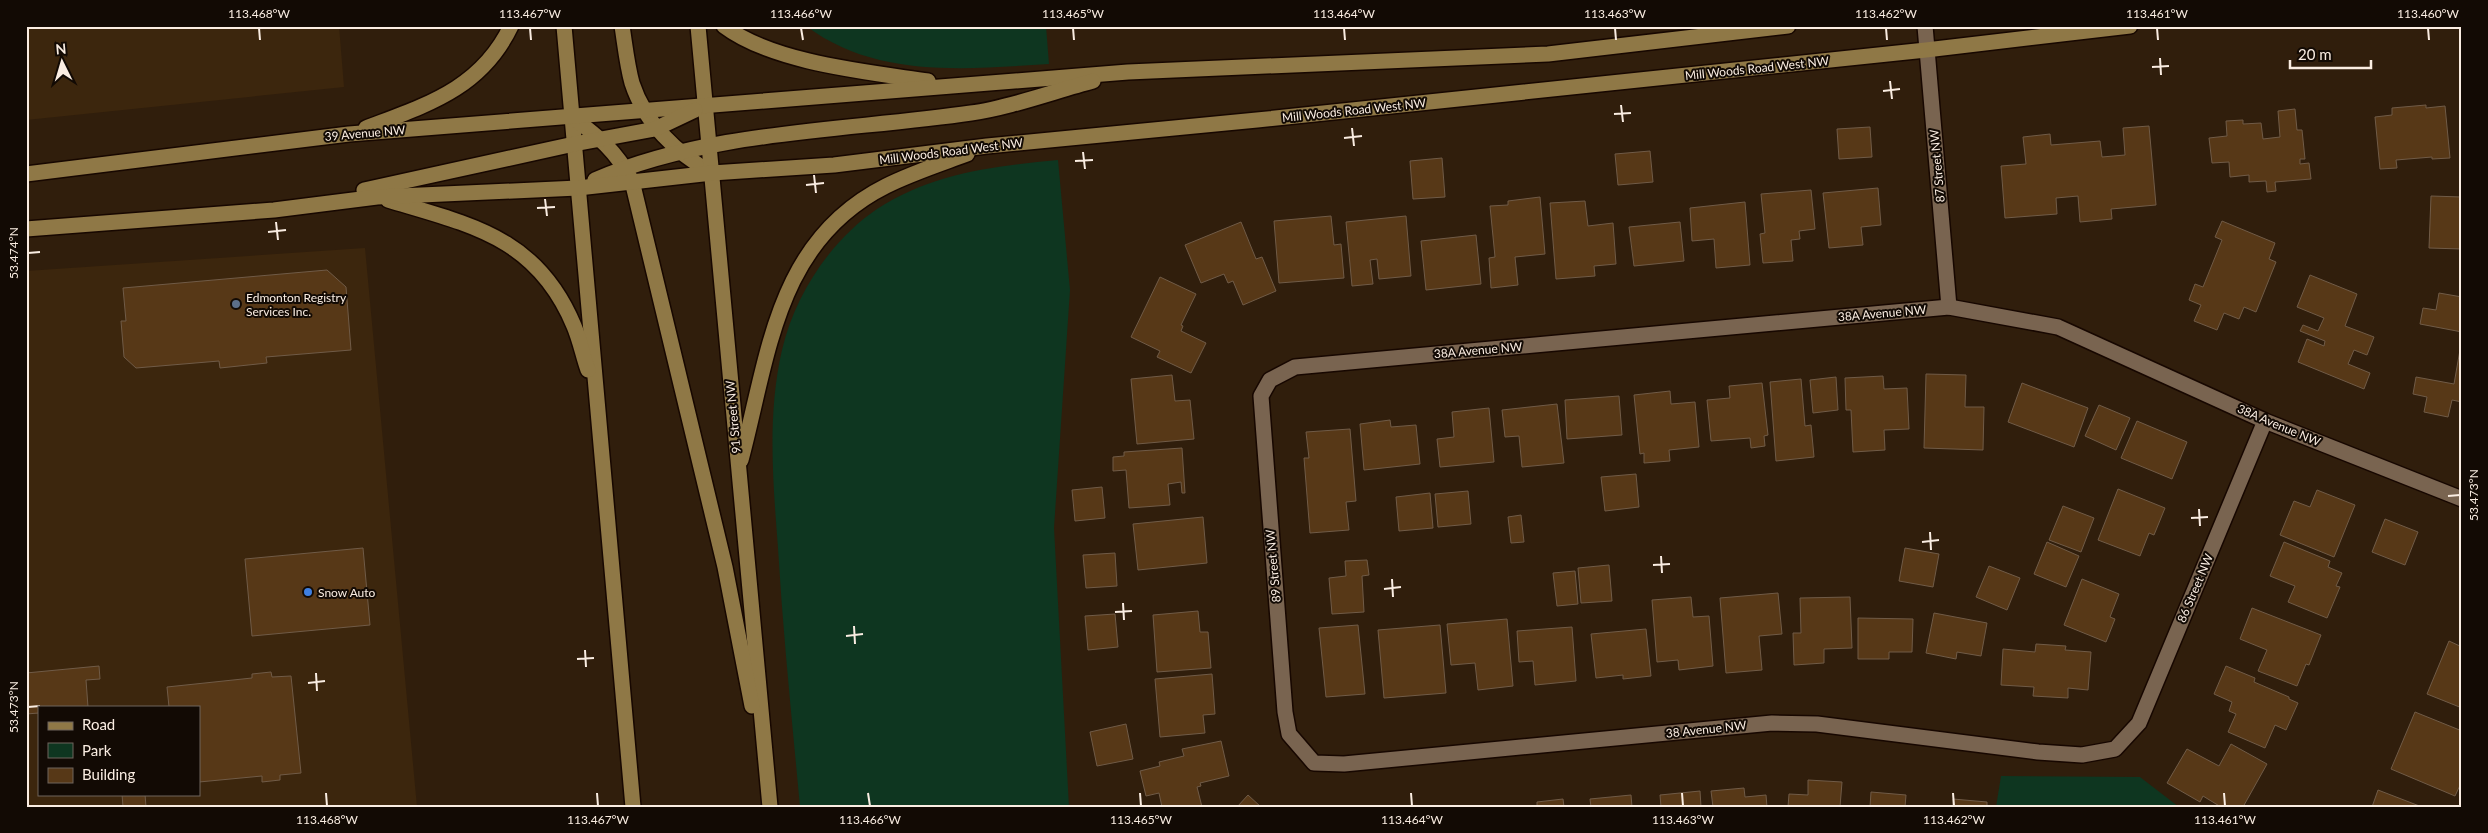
<svg xmlns="http://www.w3.org/2000/svg" width="2488" height="833" viewBox="0 0 2488 833" font-family="Lato,sans-serif">
  <rect width="100%" height="100%" fill="#301e0c"/>
  <!-- built -->
  <g fill="#3c260d" fill-rule="evenodd">
    <polygon points="26,26 339,26 344,87 26,120"/>
    <path d="M 365,248 L 417,807 L 26,807 L 26,271 ZM 39,707 L 199,707 L 199,794 L 39,794 Z"/>
  </g>
  <!-- green -->
  <g fill="#0e3620">
    <path d="M 806,26 L 1046,26 L 1049,64 C 966,69 877,79 806,26 Z"/>
    <path d="M 1058,160 L 1070,290 L 1054,528 L 1069,807 L 800,807 C 792,720 783,634 778,548 C 773,482 767,415 782,350 C 795,295 830,241 877,209 C 932,173 995,166 1058,160 Z"/>
    <polygon points="2001,776 2140,777 2179,807 1996,807"/>
  </g>
  <!-- building -->
  <g fill="#573817" stroke="#705b47">
    <polygon points="2426,105 2426,108 2445,106 2450,158 2432,159 2432,157 2396,160 2397,168 2380,169 2375,117 2392,115 2392,108"/>
    <polygon points="2295,109 2297,130 2302,130 2305,159 2300,159 2300,164 2309,163 2311,179 2275,182 2276,191 2267,192 2266,181 2249,182 2249,175 2230,177 2229,162 2212,163 2209,138 2227,136 2226,121 2243,120 2243,124 2261,123 2263,139 2280,137 2278,111"/>
    <polygon points="2149,126 2156,205 2111,209 2112,219 2080,222 2078,196 2056,198 2057,214 2005,218 2001,166 2026,164 2023,137 2050,134 2051,145 2100,141 2102,157 2125,155 2123,128"/>
    <polygon points="1870,127 1872,157 1839,159 1837,129"/>
    <polygon points="1650,151 1653,182 1618,185 1615,154"/>
    <polygon points="1442,158 1445,197 1413,199 1410,161"/>
    <polygon points="1878,188 1881,225 1861,227 1863,245 1829,248 1823,193"/>
    <polygon points="1811,190 1815,229 1799,231 1800,239 1791,240 1793,261 1763,263 1760,234 1765,233 1761,194"/>
    <polygon points="2431,196 2462,197 2462,249 2429,248"/>
    <polygon points="1540,197 1545,254 1515,257 1518,285 1491,288 1489,258 1495,257 1490,206 1508,205 1508,201"/>
    <polygon points="1585,201 1588,226 1613,223 1616,264 1594,266 1595,276 1556,279 1550,203"/>
    <polygon points="1745,202 1750,265 1716,268 1714,239 1692,241 1690,208"/>
    <polygon points="1331,216 1334,245 1341,244 1344,278 1279,283 1274,221"/>
    <polygon points="1406,216 1411,276 1379,279 1377,259 1370,260 1373,284 1352,286 1346,222"/>
    <polygon points="2222,221 2275,243 2269,259 2276,262 2256,312 2244,307 2239,319 2224,313 2217,330 2194,321 2201,305 2189,300 2195,284 2203,287 2222,240 2215,237"/>
    <polygon points="1241,222 1256,259 1262,257 1276,291 1243,305 1233,281 1228,283 1224,274 1201,283 1185,245"/>
    <polygon points="1680,222 1684,261 1634,266 1629,227"/>
    <polygon points="1476,235 1481,284 1426,290 1421,241"/>
    <polygon points="327,270 346,287 351,350 266,357 267,363 220,368 219,361 136,368 124,357 121,321 126,321 123,288"/>
    <polygon points="2310,275 2357,294 2345,326 2374,337 2367,355 2354,350 2348,364 2370,373 2364,389 2298,362 2307,339 2324,346 2325,341 2300,331 2303,325 2318,331 2324,318 2297,307"/>
    <polygon points="1160,277 1196,294 1181,325 1183,326 1181,331 1206,343 1191,373 1157,357 1160,351 1131,337"/>
    <polygon points="2439,293 2462,297 2462,332 2420,324 2423,308 2436,310"/>
    <polygon points="2460,350 2462,402 2452,400 2448,417 2424,412 2427,397 2413,394 2416,377 2454,384"/>
    <polygon points="1926,374 1966,375 1965,407 1984,407 1983,450 1924,448"/>
    <polygon points="1172,375 1175,401 1190,400 1194,439 1137,444 1131,379"/>
    <polygon points="1883,376 1884,389 1907,388 1909,429 1884,430 1885,450 1853,452 1851,410 1846,410 1845,378"/>
    <polygon points="1836,377 1838,410 1813,413 1810,380"/>
    <polygon points="1801,379 1805,426 1811,425 1814,457 1776,461 1770,382"/>
    <polygon points="1762,383 1768,435 1764,436 1765,446 1751,448 1750,438 1711,441 1707,400 1730,398 1729,386"/>
    <polygon points="2022,383 2088,408 2074,447 2008,422"/>
    <polygon points="1670,391 1671,404 1695,402 1699,447 1669,450 1670,461 1644,463 1644,453 1640,454 1634,395"/>
    <polygon points="1619,396 1622,435 1567,439 1565,400"/>
    <polygon points="1557,404 1564,463 1522,467 1519,436 1505,437 1502,410"/>
    <polygon points="2099,405 2130,418 2116,450 2085,436"/>
    <polygon points="1489,408 1494,462 1440,467 1437,439 1454,437 1452,412"/>
    <polygon points="1390,420 1391,427 1416,425 1420,464 1364,470 1360,424"/>
    <polygon points="2137,421 2187,442 2172,479 2121,458"/>
    <polygon points="1350,429 1356,501 1346,502 1349,530 1310,533 1304,458 1309,458 1306,432"/>
    <polygon points="1182,448 1185,493 1182,493 1181,482 1168,484 1170,505 1129,508 1126,470 1113,471 1113,457 1124,456 1124,452"/>
    <polygon points="1636,474 1639,507 1605,511 1601,477"/>
    <polygon points="1102,487 1105,518 1075,521 1072,490"/>
    <polygon points="2118,489 2165,508 2154,535 2149,533 2140,556 2098,540"/>
    <polygon points="2317,490 2355,505 2334,557 2280,535 2294,501 2310,507"/>
    <polygon points="1468,491 1471,524 1438,527 1435,494"/>
    <polygon points="1430,493 1433,528 1399,531 1396,497"/>
    <polygon points="2063,506 2094,518 2081,552 2049,540"/>
    <polygon points="1521,515 1524,542 1511,543 1508,517"/>
    <polygon points="1203,517 1207,563 1138,570 1133,524"/>
    <polygon points="2385,519 2418,532 2405,565 2372,552"/>
    <polygon points="2047,542 2079,556 2066,587 2034,574"/>
    <polygon points="2284,542 2330,561 2328,567 2342,573 2336,586 2340,587 2327,618 2288,602 2295,586 2270,576"/>
    <polygon points="363,548 370,625 252,636 245,559"/>
    <polygon points="1905,548 1939,554 1933,587 1899,581"/>
    <polygon points="1115,553 1117,586 1086,588 1083,555"/>
    <polygon points="1367,560 1369,575 1362,576 1364,612 1332,614 1329,578 1346,576 1345,561"/>
    <polygon points="1609,565 1612,601 1581,603 1578,568"/>
    <polygon points="1989,566 2020,578 2007,610 1976,597"/>
    <polygon points="1575,571 1578,604 1557,606 1553,573"/>
    <polygon points="2082,579 2119,594 2110,617 2115,619 2106,642 2064,625"/>
    <polygon points="1778,593 1782,634 1759,636 1762,670 1726,673 1720,598"/>
    <polygon points="1691,597 1693,617 1709,616 1713,666 1679,670 1678,660 1657,662 1652,600"/>
    <polygon points="1850,597 1852,648 1824,649 1824,663 1794,665 1793,633 1801,633 1800,598"/>
    <polygon points="2252,608 2321,635 2309,665 2306,664 2297,686 2258,671 2267,650 2240,639"/>
    <polygon points="1198,611 1200,632 1208,632 1211,668 1157,672 1153,615"/>
    <polygon points="1934,613 1987,623 1981,656 1957,652 1956,659 1926,653"/>
    <polygon points="1115,614 1118,647 1088,650 1085,616"/>
    <polygon points="1858,618 1913,619 1912,652 1889,652 1889,659 1858,659"/>
    <polygon points="1507,619 1513,686 1478,690 1475,663 1451,665 1447,624"/>
    <polygon points="1358,625 1365,694 1326,697 1319,628"/>
    <polygon points="1440,625 1446,693 1384,698 1378,630"/>
    <polygon points="1572,627 1576,681 1535,685 1533,661 1519,662 1517,631"/>
    <polygon points="1646,629 1651,676 1623,679 1623,675 1596,678 1591,634"/>
    <polygon points="2449,641 2462,647 2462,708 2427,694"/>
    <polygon points="2036,644 2066,646 2065,650 2091,652 2088,690 2068,688 2068,698 2033,696 2034,687 2001,685 2003,649 2035,652"/>
    <polygon points="99,666 100,679 86,680 88,707 39,707 39,713 26,714 26,673"/>
    <polygon points="2226,666 2255,678 2254,682 2289,697 2289,699 2298,703 2286,730 2275,725 2265,748 2228,732 2236,714 2229,711 2232,702 2214,694"/>
    <polygon points="271,672 272,677 291,676 301,773 280,775 280,780 262,782 262,776 199,782 199,707 169,707 167,687 252,678 252,674"/>
    <polygon points="1212,674 1215,714 1203,715 1205,733 1160,737 1155,679"/>
    <polygon points="2415,712 2462,731 2462,781 2455,796 2391,769"/>
    <polygon points="1126,724 1133,759 1097,766 1090,732"/>
    <polygon points="1221,741 1229,776 1200,783 1201,786 1197,787 1202,807 1162,807 1159,793 1146,796 1140,771 1160,766 1159,762 1184,756 1182,749"/>
    <polygon points="2231,744 2267,764 2243,807 2221,807 2203,796 2200,802 2167,783 2187,749 2219,766"/>
    <polygon points="1808,780 1842,782 1840,807 1788,807 1789,794 1808,795"/>
    <polygon points="1744,788 1745,797 1766,795 1767,807 1713,807 1711,791"/>
    <polygon points="2378,790 2422,807 2372,807"/>
    <polygon points="1700,791 1701,807 1661,807 1660,795"/>
    <polygon points="1871,792 1906,795 1905,807 1870,807"/>
    <polygon points="122,794 145,794 146,807 123,807"/>
    <polygon points="1248,795 1261,807 1237,807"/>
    <polygon points="1631,795 1632,807 1591,807 1590,799"/>
    <polygon points="1563,799 1564,807 1537,807 1537,802"/>
    <polygon points="1953,799 1987,802 1987,807 1953,807"/>
  </g>
  <g fill="none" stroke-linecap="round" stroke-linejoin="round">
    <!-- street casing -->
    <g stroke="#170700" stroke-width="18">
      <g id="street">
        <polyline points="1925,26 1949,307"/>
        <polyline points="2265,421 2139,723 2115,749 2082,755 2038,752 1817,724 1772,723 1344,764 1314,763 1289,734 1285,712 1261,396 1270,380 1295,367 1949,307 2058,327 2265,421 2462,499"/>
      </g>
    </g>
    <!-- secondary casing -->
    <g stroke="#170700" stroke-width="18">
      <g id="secondary">
        <polyline points="564,26 633,807"/>
        <path d="M 622,26 C 625,45 627,65 632,83 C 645,123 676,153 712,173"/>
        <polyline points="698,26 770,807"/>
        <path d="M 724,26 C 773,63 868,72 928,81"/>
        <path d="M 572,117 C 599,137 616,151 632,181 L 725,567 L 752,706"/>
        <path d="M 366,128 C 426,105 481,89 511,26"/>
        <polyline points="26,174 349,134 1128,72 1548,54 1788,26"/>
        <path d="M 595,180 C 710,130 848,131 971,113 C 1009,108 1055,91 1093,81"/>
        <polyline points="364,190 574,144 655,129 695,110"/>
        <path d="M 388,200 C 471,225 537,237 574,326 C 580,340 583,356 588,370"/>
        <polyline points="26,229 274,210 377,197 578,188 712,173 834,165 987,146 1257,120 1926,50 2130,26"/>
        <path d="M 741,460 C 769,355 776,241 886,186 C 912,173 940,164 967,154"/>
      </g>
    </g>
    <!-- street -->
    <use href="#street" stroke="#796450" stroke-width="15"/>
    <!-- secondary -->
    <use href="#secondary" stroke="#8f7846" stroke-width="15"/>
  </g>
  <!-- ticks -->
  <path fill="none" stroke="#faede2" stroke-width="2" d="M 259,28 L 260,40M 530,28 L 531,40M 801,28 L 803,40M 1073,28 L 1074,40M 1344,28 L 1345,40M 1615,28 L 1616,40M 1886,28 L 1887,40M 2157,28 L 2158,40M 2428,28 L 2429,40M 2160,58 L 2161,75M 2152,67 L 2169,66M 1890,81 L 1892,99M 1883,91 L 1900,89M 1621,105 L 1623,122M 1614,114 L 1631,113M 1352,128 L 1354,146M 1344,138 L 1362,136M 1083,152 L 1085,169M 1075,161 L 1093,160M 814,175 L 816,193M 806,185 L 824,183M 545,199 L 547,216M 537,208 L 555,207M 276,222 L 278,240M 268,232 L 286,230M 28,253 L 40,252M 2448,496 L 2460,495M 2199,509 L 2200,526M 2191,518 L 2208,517M 1930,532 L 1931,550M 1922,542 L 1939,540M 1661,556 L 1662,573M 1653,565 L 1670,564M 1392,579 L 1393,597M 1384,589 L 1401,587M 1123,603 L 1124,620M 1115,612 L 1132,611M 854,626 L 855,644M 846,636 L 863,634M 585,650 L 586,667M 577,659 L 594,658M 316,673 L 317,691M 308,683 L 325,681M 28,707 L 40,706M 326,793 L 327,806M 597,793 L 598,806M 868,793 L 870,806M 1140,793 L 1141,806M 1411,793 L 1412,806M 1682,793 L 1683,806M 1953,793 L 1954,806M 2224,793 L 2225,806"/>
  <!-- markers -->
  <circle fill="#5c6f8a" stroke="#120a04" stroke-width="2" cx="236" cy="304" r="5"/>
  <circle fill="#3f7fe0" stroke="#120a04" stroke-width="2" cx="308" cy="592" r="5"/>
  <g text-anchor="middle" dominant-baseline="central" stroke-width="4" stroke-linejoin="round" paint-order="stroke">
    <!-- street labels -->
    <g font-size="12" fill="#faede2" stroke="#120a04">
      <text transform="translate(1757 68) rotate(-6)">Mill Woods Road West NW</text>
      <text transform="translate(1354 110) rotate(-6)">Mill Woods Road West NW</text>
      <text transform="translate(365 133) rotate(-5)">39 Avenue NW</text>
      <text transform="translate(951 151) rotate(-7)">Mill Woods Road West NW</text>
      <text transform="translate(1937 166) rotate(-95)">87 Street NW</text>
      <text transform="translate(1882 313) rotate(-5)">38A Avenue NW</text>
      <text transform="translate(1478 350) rotate(-5)">38A Avenue NW</text>
      <text transform="translate(733 417) rotate(-95)">91 Street NW</text>
      <text transform="translate(2279 425) rotate(23)">38A Avenue NW</text>
      <text transform="translate(1273 566) rotate(-95)">89 Street NW</text>
      <text transform="translate(2195 588) rotate(-67)">86 Street NW</text>
      <text transform="translate(1706 729) rotate(-6)">38 Avenue NW</text>
    </g>
    <!-- poi labels -->
    <g font-size="12" fill="#faede2" stroke="#120a04" text-anchor="start">
      <text x="246" y="297">Edmonton Registry<tspan x="246" dy="14">Services Inc.</tspan></text>
      <text x="318" y="592">Snow Auto</text>
    </g>
  </g>
  <!-- border -->
  <rect width="2488" height="833" fill="none" stroke="#120a04" stroke-width="55"/>
  <!-- legend -->
  <rect x="38" y="706" width="162" height="90" fill="#120a04" stroke="#6f655d"/>
  <rect x="48" y="722" width="25" height="8" fill="#8f7846" stroke="#6f655d"/>
  <text x="82" y="730" font-size="15" fill="#faede2">Road</text>
  <rect x="48" y="743" width="25" height="15" fill="#0e3620" stroke="#6f655d"/>
  <text x="82" y="756" font-size="15" fill="#faede2">Park</text>
  <rect x="48" y="768" width="25" height="15" fill="#573817" stroke="#6f655d"/>
  <text x="82" y="780" font-size="15" fill="#faede2">Building</text>
  <!-- north arrow -->
  <g transform="translate(62 62) rotate(355)" stroke="#120a04" stroke-width="4" paint-order="stroke">
  <path d="M0-4L9 19L0 12L-9 19Z" fill="#faede2"/>
  <text y="-8" font-size="14" font-weight="bold" text-anchor="middle" fill="#faede2">N</text>
  </g>
  <!-- scale -->
  <path d="M2290 60v8h81v-8" fill="none" stroke="#faede2" stroke-width="2.5"/>
  <text x="2298" y="60" font-size="15" fill="#faede2" stroke="#120a04" stroke-width="4" paint-order="stroke">20 m</text>
  <rect x="28" y="28" width="2432" height="778" fill="none" stroke="#faede2" stroke-width="2"/>
  <g font-size="12" text-anchor="middle" fill="#faede2">
    <text x="259" y="18">113.468°W</text>
    <text x="530" y="18">113.467°W</text>
    <text x="801" y="18">113.466°W</text>
    <text x="1073" y="18">113.465°W</text>
    <text x="1344" y="18">113.464°W</text>
    <text x="1615" y="18">113.463°W</text>
    <text x="1886" y="18">113.462°W</text>
    <text x="2157" y="18">113.461°W</text>
    <text x="2428" y="18">113.460°W</text>
    <text transform="translate(14 253) rotate(-90)" y="4">53.474°N</text>
    <text transform="translate(2474 495) rotate(-90)" y="4">53.473°N</text>
    <text transform="translate(14 707) rotate(-90)" y="4">53.473°N</text>
    <text x="327" y="824">113.468°W</text>
    <text x="598" y="824">113.467°W</text>
    <text x="870" y="824">113.466°W</text>
    <text x="1141" y="824">113.465°W</text>
    <text x="1412" y="824">113.464°W</text>
    <text x="1683" y="824">113.463°W</text>
    <text x="1954" y="824">113.462°W</text>
    <text x="2225" y="824">113.461°W</text>
  </g>
</svg>
